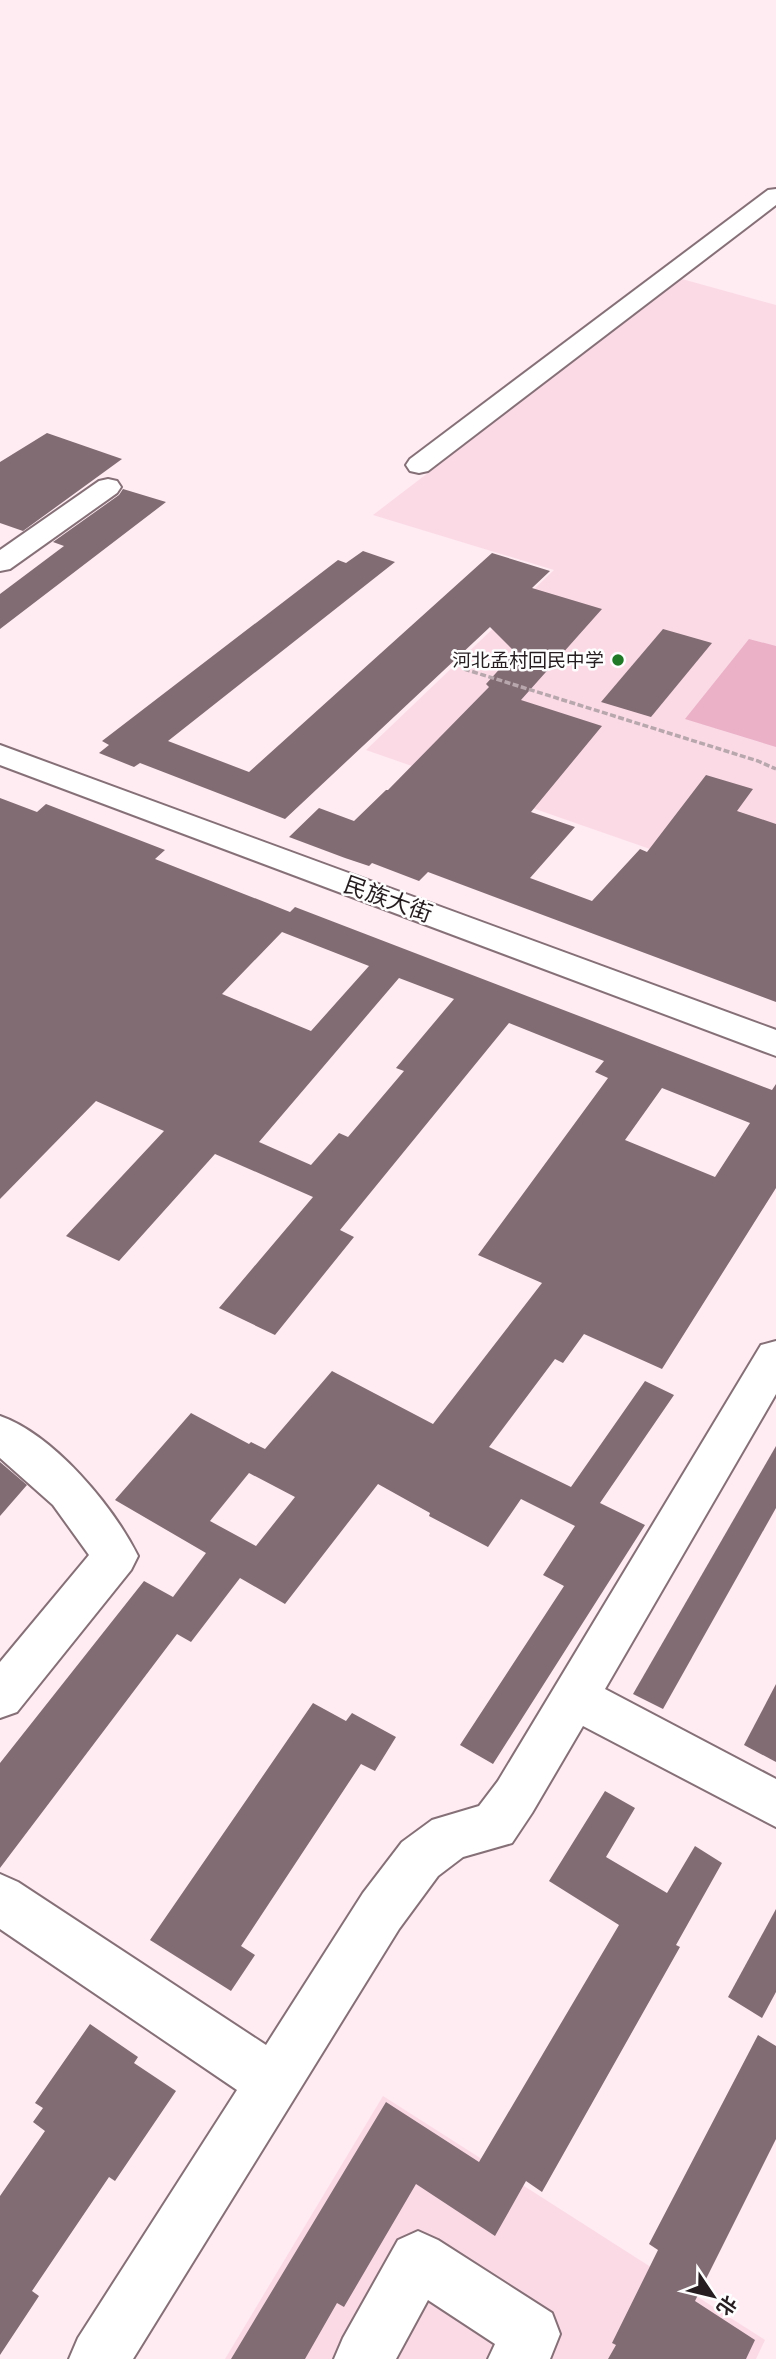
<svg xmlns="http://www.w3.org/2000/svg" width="776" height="2359" viewBox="0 0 776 2359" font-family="'Space Grotesk','Noto Sans SC',sans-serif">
  <rect width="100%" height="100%" fill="#ffebf2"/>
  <!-- built -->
  <g fill="#fbdae6">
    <polygon points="682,279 776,305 776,893 366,750 554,570 373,515"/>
    <polygon points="383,2096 765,2340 756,2359 225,2359"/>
  </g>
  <!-- green -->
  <polygon fill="#eab1c7" points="749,639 776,646 776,747 685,719"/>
  <!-- building -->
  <g fill="#826c74" fill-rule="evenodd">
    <polygon points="47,433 122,459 23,531 0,523 0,462"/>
    <polygon points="123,489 166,502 0,629 0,594 64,546 53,542 119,495"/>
    <polygon points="363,551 395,562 168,741 249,772 492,553 550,571 532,588 602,609 521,700 602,726 531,812 575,827 530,878 592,901 640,849 647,852 706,775 753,789 737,811 776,824 776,1002 428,872 419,881 372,863 369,866 345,858 289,837 319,808 354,821 386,790 388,790 489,687 486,684 515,652 490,627 285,819 140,763 134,767 99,753 109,745 102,741 171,688 338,560 346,563"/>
    <polygon points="663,629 712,643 651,717 601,702"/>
    <path d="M 0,798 L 37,812 L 46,804 L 165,850 L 155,859 L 290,912 L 295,907 L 772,1090 L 776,1084 L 776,1188 L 662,1369 L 584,1334 L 563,1363 L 555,1359 L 489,1447 L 571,1487 L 645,1381 L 674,1395 L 600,1503 L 645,1525 L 493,1764 L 460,1745 L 564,1586 L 543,1575 L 575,1526 L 521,1499 L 488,1547 L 429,1516 L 430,1513 L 378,1484 L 285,1604 L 240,1578 L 191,1642 L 177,1634 L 0,1868 L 0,1763 L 144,1581 L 173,1597 L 206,1553 L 115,1500 L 191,1413 L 249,1444 L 251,1442 L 265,1449 L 332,1371 L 433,1424 L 542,1283 L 478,1255 L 608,1078 L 595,1072 L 604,1061 L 509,1023 L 340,1230 L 354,1237 L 275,1335 L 219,1308 L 313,1197 L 215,1154 L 119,1261 L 66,1236 L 164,1131 L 96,1101 L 0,1199 ZM 282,932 L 369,966 L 311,1031 L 222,994 ZM 399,978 L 454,999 L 396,1068 L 404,1071 L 348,1137 L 339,1133 L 311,1165 L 259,1142 ZM 662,1088 L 750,1123 L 715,1177 L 625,1140 ZM 249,1473 L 295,1497 L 256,1546 L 210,1521 Z"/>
    <polygon points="776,1446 776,1508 663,1709 633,1694"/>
    <polygon points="0,1462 27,1485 0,1516"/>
    <polygon points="776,1684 776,1762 744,1745"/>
    <polygon points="313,1703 346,1721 352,1713 396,1737 375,1771 361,1764 241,1946 255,1955 231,1991 150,1940"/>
    <polygon points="605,1791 635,1808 606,1857 667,1893 695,1846 722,1863 676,1945 680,1947 542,2192 526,2181 495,2236 416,2184 344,2307 337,2303 305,2359 231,2359 386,2102 479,2162 619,1925 549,1881"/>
    <polygon points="776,1909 776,1992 762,2018 728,1997"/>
    <polygon points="90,2024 138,2057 134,2063 176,2091 115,2181 109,2177 32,2291 39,2296 0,2355 0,2196 45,2131 33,2122 43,2108 35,2103"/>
    <polygon points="758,2035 776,2046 776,2139 695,2301 755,2340 746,2359 608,2359 616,2345 612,2343 658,2250 649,2244"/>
  </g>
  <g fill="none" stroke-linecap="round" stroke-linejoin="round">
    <!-- minor casing -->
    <g stroke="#867078" stroke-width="4">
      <g id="minor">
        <polygon points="776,189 776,205 428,471 419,473 410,471 406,465 410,459 768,190"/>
        <polygon points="108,479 117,481 121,487 117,493 10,569 0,571 0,550 99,481"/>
        <polygon points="776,1341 776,1394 605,1689 776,1779 776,1827 583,1726 532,1813 512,1843 463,1857 438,1876 399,1929 133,2359 69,2359 78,2338 237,2090 0,1929 0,1874 18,1882 266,2045 363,1893 402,1842 432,1820 479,1806 498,1781 761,1345"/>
        <path d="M 0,1416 C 54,1435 113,1506 138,1556 L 131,1570 L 17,1712 L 0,1718 L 0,1662 L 89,1555 L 53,1505 L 0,1458 Z"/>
        <polygon points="418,2231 438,2240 552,2313 560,2334 550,2359 488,2359 495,2344 428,2300 396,2359 334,2359 343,2338 398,2240"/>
      </g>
    </g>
    <!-- major casing -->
    <g stroke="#867078" stroke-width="4">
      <polygon id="major" points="0,745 776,1030 776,1056 0,765"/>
    </g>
    <!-- path -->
    <polyline stroke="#b8a8ad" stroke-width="3.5" stroke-dasharray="6 2.5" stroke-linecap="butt" points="464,669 758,761 776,769"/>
    <!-- minor -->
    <use href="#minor" fill="#fff" fill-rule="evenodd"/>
    <!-- major -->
    <use href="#major" fill="#fff" fill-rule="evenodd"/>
  </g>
  <!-- markers -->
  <circle fill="#207927" stroke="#fefefe" stroke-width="2.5" cx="618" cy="660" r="7"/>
  <g text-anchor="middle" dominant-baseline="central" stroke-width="5" stroke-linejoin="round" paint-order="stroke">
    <!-- far-poi labels -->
    <g font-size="19" fill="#251d20" stroke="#fefefe" text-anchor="end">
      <text x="604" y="660">河北孟村回民中学</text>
    </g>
    <!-- street labels -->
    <g font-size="23" fill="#251d20" stroke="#fefefe">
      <text transform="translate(388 899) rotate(20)">民族大街</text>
    </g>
  </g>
  <!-- north arrow -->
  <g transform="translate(713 2296) rotate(125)" stroke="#fefefe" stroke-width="5" paint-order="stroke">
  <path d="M0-5L12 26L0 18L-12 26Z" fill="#251d20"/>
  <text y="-10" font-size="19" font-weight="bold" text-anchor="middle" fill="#251d20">北</text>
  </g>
</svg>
